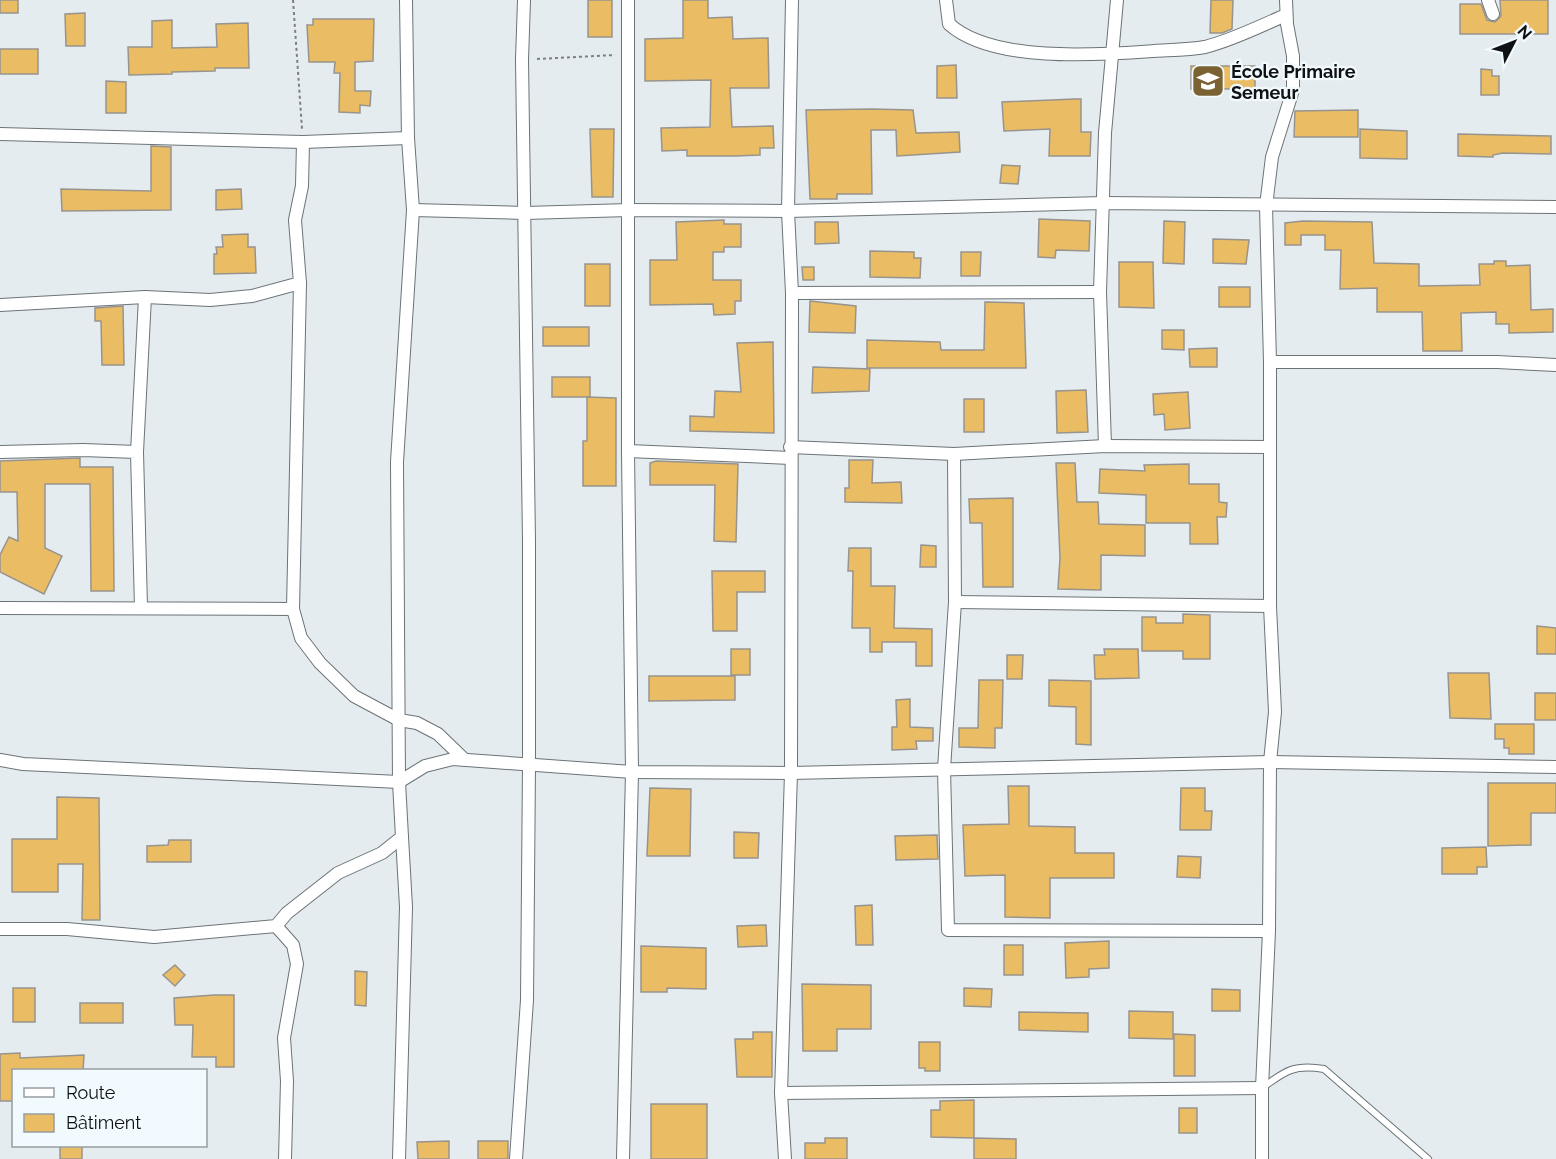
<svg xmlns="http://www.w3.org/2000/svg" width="1556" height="1159" viewBox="0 0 1556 1159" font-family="Raleway,sans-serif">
  <rect width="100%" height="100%" fill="#e4ecf0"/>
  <!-- building -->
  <g fill="#eabd65" stroke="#98948d" stroke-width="1.5">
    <rect x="0" y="0" width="18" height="13"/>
    <rect x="588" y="0" width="24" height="37"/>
    <polygon points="683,0 708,0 708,18 732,17 733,39 768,38 769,88 730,88 732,127 773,126 774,148 760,148 760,155 735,156 687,156 687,150 662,151 661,128 710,127 711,80 645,81 645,39 683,38"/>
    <polygon points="1211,0 1233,0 1232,29 1222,33 1210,33"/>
    <polygon points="1500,0 1548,0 1548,34 1460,34 1460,4 1481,4 1487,20 1495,22 1501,16"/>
    <polygon points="85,13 85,46 66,46 65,14"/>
    <polygon points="313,19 374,19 373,61 355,62 355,91 371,91 370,106 360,105 360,113 339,112 340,73 334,73 335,62 309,62 307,25 313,25"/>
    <polygon points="172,20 172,48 217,47 216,24 248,23 249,68 215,68 215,71 172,72 172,74 129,75 128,47 152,47 152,21"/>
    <rect x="0" y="49" width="38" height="25"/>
    <polygon points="956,65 957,98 937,98 937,66"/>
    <rect x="1191" y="66" width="64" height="23"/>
    <polygon points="1481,69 1492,70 1492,76 1499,76 1499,95 1481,95"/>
    <polygon points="106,81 126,82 126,113 106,113"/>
    <polygon points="1075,99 1081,99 1081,132 1091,132 1090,156 1049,156 1050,129 1004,131 1002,102"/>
    <polygon points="871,109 913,110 916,133 959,132 960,152 897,156 896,130 871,130 872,194 837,194 837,199 810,199 806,110"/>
    <polygon points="1358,110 1358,137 1294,137 1295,111"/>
    <polygon points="590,129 614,129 613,197 592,197"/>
    <polygon points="1360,129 1407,131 1407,159 1360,158"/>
    <polygon points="1458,134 1551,136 1551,154 1503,153 1493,155 1493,157 1458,156"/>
    <polygon points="151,146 171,147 171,210 62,211 61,189 151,191"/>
    <polygon points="1002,165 1020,166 1018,184 1000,183"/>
    <polygon points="241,189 242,209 216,210 216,190"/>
    <polygon points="1039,219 1090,221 1089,251 1056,250 1055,258 1038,257"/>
    <polygon points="724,220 724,224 741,224 741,247 724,247 724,252 713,252 713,280 741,280 741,301 735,301 735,314 714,315 713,304 650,305 650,260 677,260 676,222"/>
    <polygon points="1164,221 1185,222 1184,264 1163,263"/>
    <polygon points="1303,221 1372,222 1374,263 1419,264 1419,286 1480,285 1479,264 1494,264 1494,261 1506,261 1506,266 1530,265 1531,310 1553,309 1553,332 1509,333 1509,324 1496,324 1496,312 1461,313 1462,351 1423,351 1422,312 1377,312 1377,288 1340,289 1341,250 1325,250 1325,235 1301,235 1301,245 1285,245 1285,223"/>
    <polygon points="815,222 838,222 839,243 815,244"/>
    <polygon points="248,234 248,247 255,247 256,273 214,274 214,254 217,254 216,247 223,247 222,235"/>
    <polygon points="1213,239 1249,240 1246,264 1213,263"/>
    <polygon points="870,251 914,252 914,258 921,258 920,278 870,277"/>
    <polygon points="961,252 981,252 980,276 961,276"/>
    <polygon points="1119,262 1153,262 1154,308 1119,307"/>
    <rect x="585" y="264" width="25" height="42"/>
    <polygon points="802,267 814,267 814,280 803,280"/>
    <rect x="1219" y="287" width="31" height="20"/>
    <polygon points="810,301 856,306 855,333 809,332"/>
    <polygon points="985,302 1024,303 1026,368 867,368 867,340 940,342 941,350 984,350"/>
    <polygon points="123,306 124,365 102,365 101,321 95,321 95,308"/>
    <rect x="543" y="327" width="46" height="19"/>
    <polygon points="1162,330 1184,330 1184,350 1162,349"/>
    <polygon points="773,342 774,433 690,431 690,416 714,417 715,391 741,392 737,343"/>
    <polygon points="1217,348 1217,367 1190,367 1189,349"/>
    <polygon points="813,367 870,369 869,391 812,393"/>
    <rect x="552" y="377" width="38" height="20"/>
    <polygon points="1086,390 1088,432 1057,433 1056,391"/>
    <polygon points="1188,392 1190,428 1165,430 1164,414 1154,415 1153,394"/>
    <polygon points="587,397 616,398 616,486 583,486 583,441 587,441"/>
    <rect x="964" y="399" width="20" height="33"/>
    <polygon points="80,458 80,467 113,467 114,591 91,591 90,484 45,484 45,548 62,556 44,594 0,572 0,555 9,537 18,541 17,492 0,492 0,461"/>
    <polygon points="849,460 873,460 872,483 901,482 902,503 845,502 845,488 849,488"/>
    <polygon points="656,461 738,464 736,542 714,541 715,485 650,485 650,463"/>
    <polygon points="1056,463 1075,463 1077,502 1098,502 1099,524 1145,525 1145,556 1101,555 1101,590 1058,589 1060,558"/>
    <polygon points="1189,464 1189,484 1219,484 1219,502 1227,503 1226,517 1217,517 1218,544 1190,544 1190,523 1146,523 1146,495 1099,493 1100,469 1145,471 1144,465"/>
    <polygon points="1013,498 1013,587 983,587 982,523 970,523 969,499"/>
    <polygon points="921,545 936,546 936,567 920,567"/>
    <polygon points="849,548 871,548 871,586 895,586 894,628 932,629 932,666 916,666 916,642 882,642 882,652 870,652 870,628 852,628 853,571 848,571"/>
    <polygon points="712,571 765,571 765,592 737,592 737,631 713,631"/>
    <polygon points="1183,614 1210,615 1210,659 1183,659 1183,651 1142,651 1142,617 1156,617 1156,623 1183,623"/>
    <polygon points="1537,626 1556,628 1556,654 1537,654"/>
    <rect x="731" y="649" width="19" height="26"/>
    <polygon points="1104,649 1138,649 1139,678 1095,679 1094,655 1105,655"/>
    <polygon points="1007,655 1023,655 1022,679 1007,679"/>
    <polygon points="1448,673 1489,673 1491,719 1450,718"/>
    <polygon points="649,676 735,676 735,700 649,701"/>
    <polygon points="979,680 1003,680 1002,728 995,728 995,748 959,747 959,728 978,728"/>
    <polygon points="1049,680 1091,681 1091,745 1076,744 1076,707 1049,706"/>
    <rect x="1535" y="693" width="21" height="27"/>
    <polygon points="910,699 910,727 933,728 933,741 916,741 917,749 892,750 892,727 897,727 896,700"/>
    <polygon points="1495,724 1534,724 1534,754 1509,754 1509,748 1504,748 1504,739 1495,739"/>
    <polygon points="1488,783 1556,783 1556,813 1531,813 1531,845 1488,846"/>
    <polygon points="1008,786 1029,786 1029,826 1075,827 1075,853 1114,853 1114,878 1050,878 1050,918 1005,917 1005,875 965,876 963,825 1009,824"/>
    <polygon points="650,788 691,789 690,856 647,856"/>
    <polygon points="1181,788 1205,788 1205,811 1212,811 1211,830 1180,830"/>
    <polygon points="57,797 99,798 100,920 82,920 83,864 58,864 58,892 12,892 12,839 57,839"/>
    <polygon points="734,832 759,833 758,858 734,858"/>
    <polygon points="937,835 938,859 896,860 895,836"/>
    <polygon points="169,840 191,840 191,862 147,862 147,846 168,845"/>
    <polygon points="1486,847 1487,867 1477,867 1477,874 1442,874 1442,848"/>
    <polygon points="1178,856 1201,857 1200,878 1177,877"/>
    <polygon points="872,905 873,945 856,945 855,906"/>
    <polygon points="766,925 767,946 738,947 737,926"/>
    <polygon points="1109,941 1109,968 1089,969 1089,977 1066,978 1065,943"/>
    <rect x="1004" y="945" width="19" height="30"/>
    <polygon points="641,946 706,948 706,989 667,988 667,992 641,992"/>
    <polygon points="175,965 185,975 175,986 163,975"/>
    <polygon points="355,971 367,972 366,1006 355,1005"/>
    <polygon points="802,984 871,985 871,1029 837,1029 837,1051 803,1051"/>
    <rect x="13" y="988" width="22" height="34"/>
    <polygon points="964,988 992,989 991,1007 964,1006"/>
    <polygon points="1212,989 1240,990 1240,1011 1212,1011"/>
    <polygon points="214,995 234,995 234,1067 216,1067 216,1057 192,1057 193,1025 175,1025 174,998"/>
    <rect x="80" y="1003" width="43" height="20"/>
    <polygon points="1129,1011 1173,1012 1173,1039 1129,1038"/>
    <polygon points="1019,1012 1088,1013 1088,1032 1019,1030"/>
    <polygon points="753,1032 772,1032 772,1077 737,1077 735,1039 753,1039"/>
    <polygon points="1174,1034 1195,1035 1195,1076 1174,1076"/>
    <polygon points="919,1042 940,1042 940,1071 925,1071 925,1068 919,1068"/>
    <polygon points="20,1053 20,1058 84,1055 83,1071 14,1071 14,1101 0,1101 0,1054"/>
    <polygon points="974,1100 974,1138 931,1137 931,1110 940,1110 940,1101"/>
    <rect x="651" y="1104" width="56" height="55"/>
    <rect x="1179" y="1108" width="18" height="25"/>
    <polygon points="825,1138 847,1138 847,1159 805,1159 805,1143 825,1143"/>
    <polygon points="974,1138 1016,1139 1016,1159 974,1159"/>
    <polygon points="449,1141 449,1159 418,1159 417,1142"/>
    <rect x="478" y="1141" width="30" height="18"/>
    <rect x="60" y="1146" width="22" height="13"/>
  </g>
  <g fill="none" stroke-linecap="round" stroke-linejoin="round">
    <!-- lane casing -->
    <g stroke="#6c7377" stroke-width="8">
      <path id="lane" d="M 1262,1088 C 1285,1071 1294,1064 1324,1069 L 1428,1159"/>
    </g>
    <!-- street casing -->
    <g stroke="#6c7377" stroke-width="14">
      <g id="street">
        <path d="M 946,0 L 949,24 C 992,63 1098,55 1154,51 C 1170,50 1189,50 1205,47 C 1233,40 1260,26 1286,15"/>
        <polyline points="1488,0 1493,14"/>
        <polyline points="0,134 303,142 408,138"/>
        <polyline points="413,210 525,213 629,210 788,211 1103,203 1556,207"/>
        <polyline points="300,283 293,609 301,638 320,663 354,696 399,720 417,723 438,734 465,760"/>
        <polyline points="792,293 1100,292"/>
        <polyline points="0,305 145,297 210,300 252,296 300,283 295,220 302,186 303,142"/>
        <polyline points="1270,362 1497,362 1556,365"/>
        <polyline points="1105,446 1100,292 1105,133 1117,0"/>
        <polyline points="790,447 954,454 1105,446 1270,447"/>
        <polyline points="628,451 791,458"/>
        <polyline points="0,452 83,450 137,452 141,607"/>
        <polyline points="137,452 145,297"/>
        <polyline points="954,454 955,602 944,769 948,930 1269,931"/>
        <polyline points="955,602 1270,606"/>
        <polyline points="0,608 293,609"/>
        <polyline points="0,760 23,764 399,782 425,766 453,759 632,772 791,773 1270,762 1556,767"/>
        <polyline points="276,926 293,945 297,964 284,1038 287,1081 285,1159"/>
        <polyline points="0,929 67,929 154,937 276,926 287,913 338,873 382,853 402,837 399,782 397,462 413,210 408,138 406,0"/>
        <polyline points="781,1093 1262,1088"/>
        <polyline points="399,1159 406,907 402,837"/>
        <polyline points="516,1159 527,1000 529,765 529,541 522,60 524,0"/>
        <polyline points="623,1159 632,772 628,451 628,0"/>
        <polyline points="785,1159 781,1093 791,773 792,293 788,211 792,0"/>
        <polyline points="1262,1159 1262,1088 1269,931 1270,762 1275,712 1270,606 1270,362 1266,206 1272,157 1293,90 1293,56 1287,24 1286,0"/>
      </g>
    </g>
    <!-- path -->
    <g stroke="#7a7f82" stroke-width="2" stroke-dasharray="3 3" stroke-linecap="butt">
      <polyline points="293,0 302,129"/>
      <polyline points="537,59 615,55"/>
    </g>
    <!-- lane -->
    <use href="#lane" stroke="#fff" stroke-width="6"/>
    <!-- street -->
    <use href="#street" stroke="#fff" stroke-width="12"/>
  </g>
  <!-- icons -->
  <defs>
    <g id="school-square" transform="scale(1.725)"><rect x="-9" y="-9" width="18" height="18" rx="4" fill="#7a6233" stroke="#f1fafe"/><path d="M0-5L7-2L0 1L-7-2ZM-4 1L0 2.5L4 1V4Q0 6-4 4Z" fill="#fff"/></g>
  </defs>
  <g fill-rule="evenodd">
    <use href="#school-square" x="1208" y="81"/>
  </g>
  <g text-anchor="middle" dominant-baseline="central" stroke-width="4.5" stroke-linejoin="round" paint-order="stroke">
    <!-- poi labels -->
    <g font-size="18" font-weight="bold" fill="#0f1113" stroke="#f1fafe" text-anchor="start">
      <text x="1231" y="71">École Primaire<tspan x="1231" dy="21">Semeur</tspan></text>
    </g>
  </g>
  <!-- legend -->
  <rect x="12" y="1069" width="195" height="78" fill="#f1fafe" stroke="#979da0" stroke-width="1.5"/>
  <rect x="24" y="1088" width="30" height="9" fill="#ffffff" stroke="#979da0" stroke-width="1.5"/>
  <text x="66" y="1099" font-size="18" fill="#0f1113">Route</text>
  <rect x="24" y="1114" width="30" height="18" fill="#eabd65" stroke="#979da0" stroke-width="1.5"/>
  <text x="66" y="1129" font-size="18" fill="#0f1113">Bâtiment</text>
  <!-- north arrow -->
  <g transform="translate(1514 42) rotate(48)" stroke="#f1fafe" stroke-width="4.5" paint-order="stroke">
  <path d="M0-4.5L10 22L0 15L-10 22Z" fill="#0f1113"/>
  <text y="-9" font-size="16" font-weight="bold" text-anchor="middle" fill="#0f1113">N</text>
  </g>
</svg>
